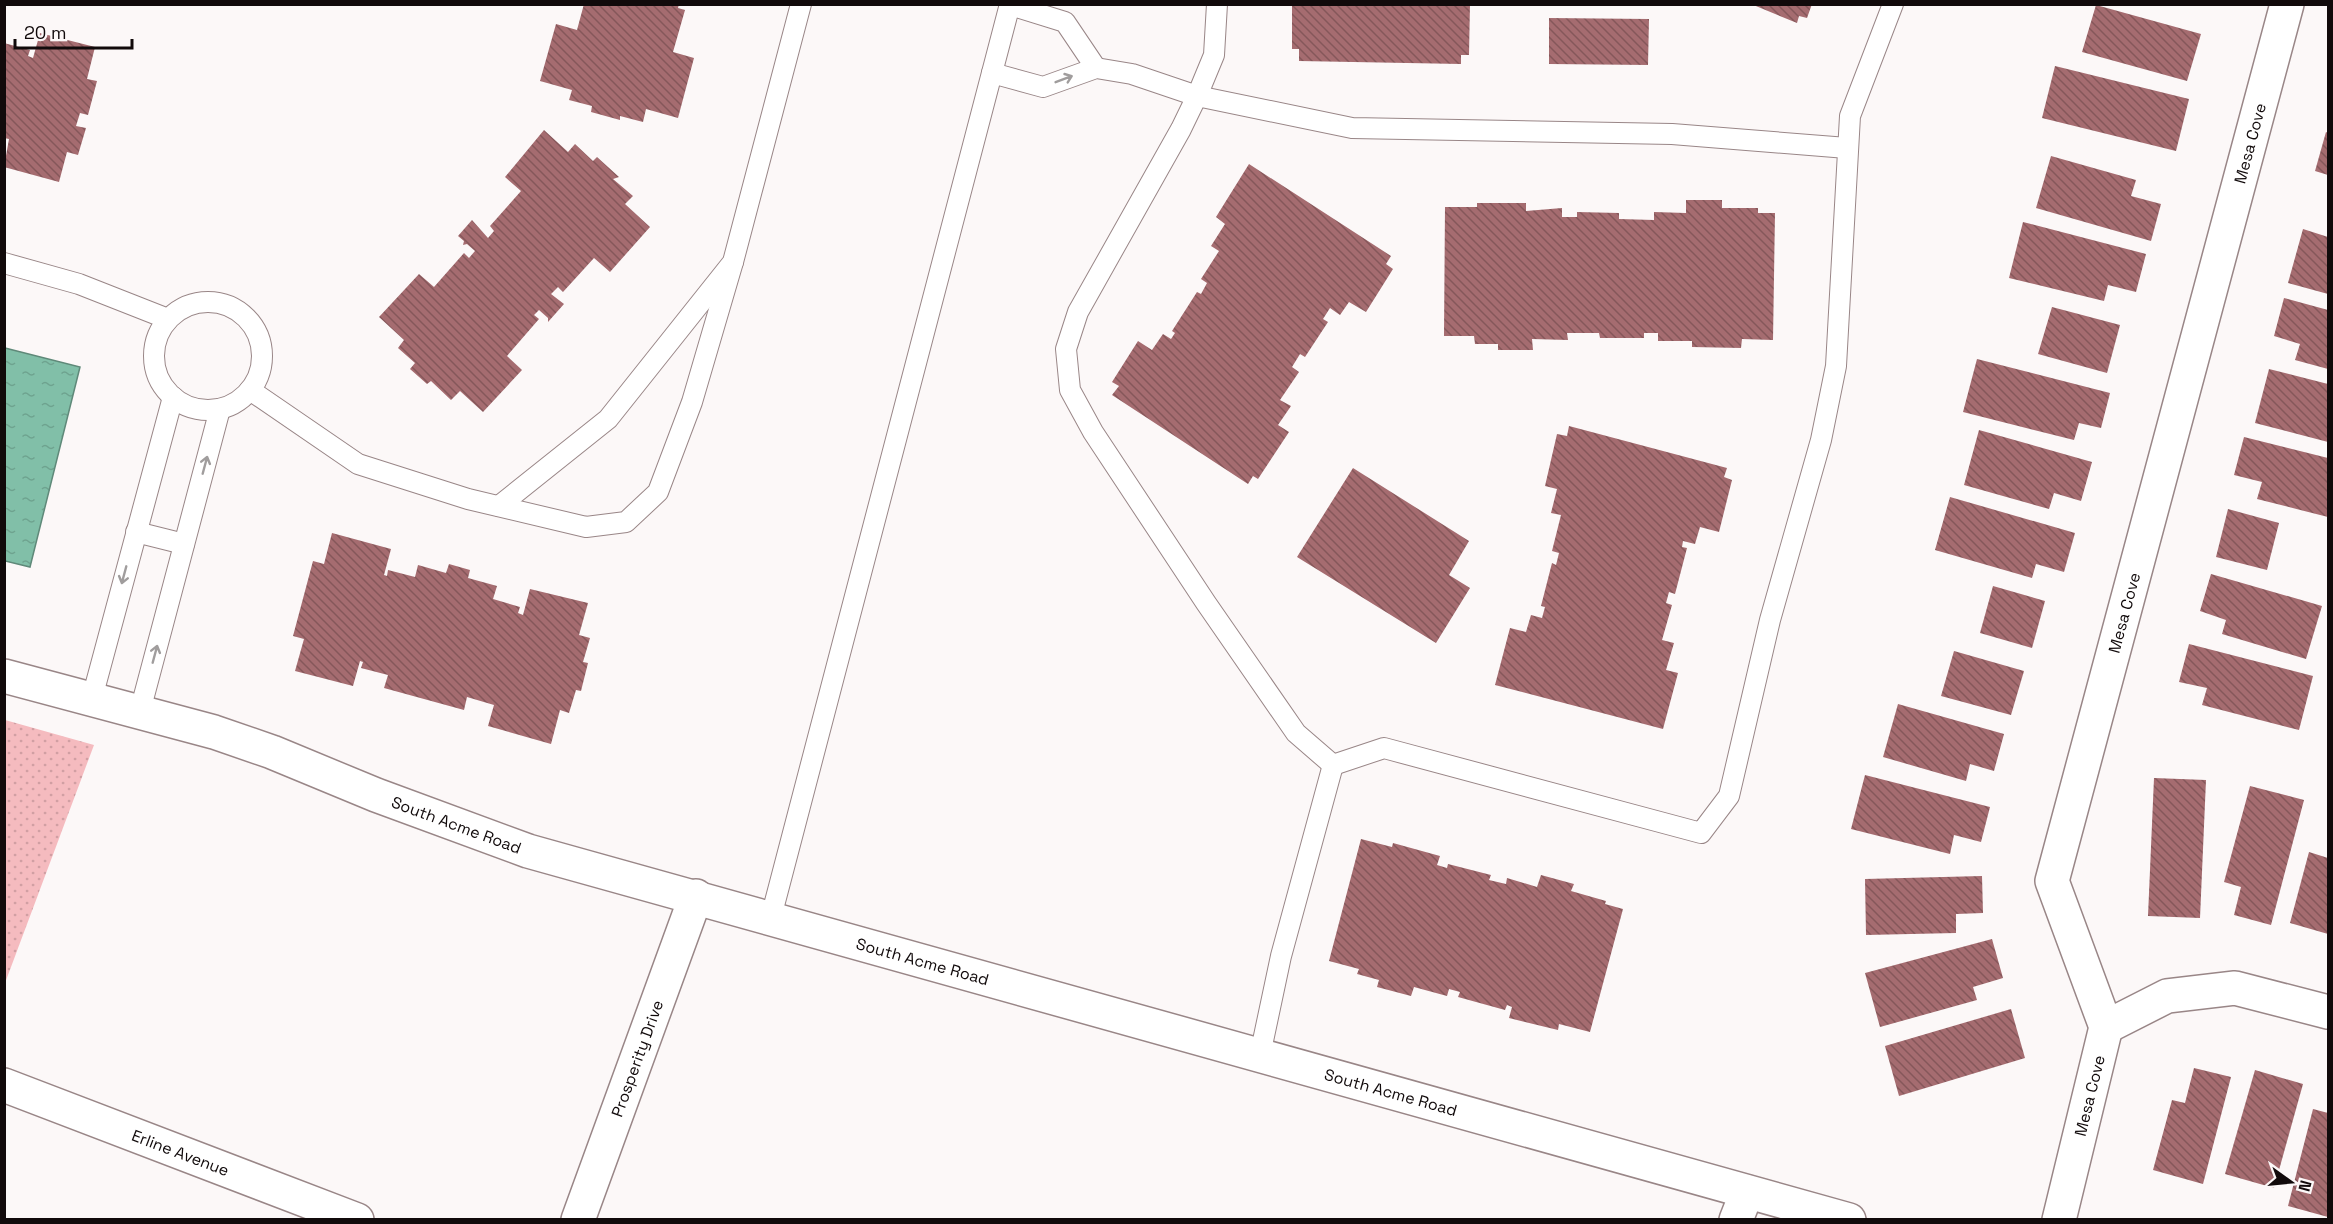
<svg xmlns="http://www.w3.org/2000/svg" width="2333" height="1224" viewBox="0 0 2333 1224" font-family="'Space Grotesk',sans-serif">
  <defs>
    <pattern id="green-dots" width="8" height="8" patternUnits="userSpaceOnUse" patternTransform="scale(1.5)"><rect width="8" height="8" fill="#f5bbbf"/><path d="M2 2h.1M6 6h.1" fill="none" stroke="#d19fa3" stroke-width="1.8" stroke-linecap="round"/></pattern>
    <pattern id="water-ripples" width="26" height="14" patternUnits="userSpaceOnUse" patternTransform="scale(1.5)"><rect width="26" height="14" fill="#81bfa8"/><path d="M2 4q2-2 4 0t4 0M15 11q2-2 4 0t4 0" fill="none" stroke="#6ea38f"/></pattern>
    <pattern id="building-back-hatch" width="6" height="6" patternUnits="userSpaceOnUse" patternTransform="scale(1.5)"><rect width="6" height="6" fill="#a56c70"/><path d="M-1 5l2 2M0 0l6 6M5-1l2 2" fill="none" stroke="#85575a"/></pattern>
  </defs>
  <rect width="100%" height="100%" fill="#fcf8f8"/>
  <!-- green -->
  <polygon fill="url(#green-dots)" points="5,720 94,745 5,983 4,720"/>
  <!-- water -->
  <polygon fill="url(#water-ripples)" stroke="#5f8979" stroke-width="1.5" points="5,348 80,367 30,567 5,561"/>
  <!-- building -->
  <g fill="url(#building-back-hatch)">
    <polygon points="584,4 679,4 678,8 685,10 673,52 694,58 678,118 646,109 643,122 620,116 620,120 591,112 592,106 569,100 572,90 540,81 556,24 577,30"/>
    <polygon points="1292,4 1470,4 1469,55 1461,55 1461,64 1299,61 1299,49 1292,49"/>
    <polygon points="1751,4 1812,4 1807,18 1799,16 1797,23"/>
    <polygon points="2096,5 2201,34 2187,81 2082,52"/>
    <polygon points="1549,18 1649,19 1648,65 1549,64"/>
    <polygon points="40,33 95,47 87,79 97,81 88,115 80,113 76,126 86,128 78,155 67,152 59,182 4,167 9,139 4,138 4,43 30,50 28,56 33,58"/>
    <polygon points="2055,66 2189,99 2176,151 2042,118"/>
    <polygon points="544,130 568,152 575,144 593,161 597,157 619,177 613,179 633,196 625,204 650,227 610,272 594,258 563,292 558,287 551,294 564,304 548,322 548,318 539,310 534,315 539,319 507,356 522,370 483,412 460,391 451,400 431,381 427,384 410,369 415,363 398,348 404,340 379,317 419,274 434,287 464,253 469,258 475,251 467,244 463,245 464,241 458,236 472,220 488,238 494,231 490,226 521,191 505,177"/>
    <polygon points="2326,132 2328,133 2328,175 2315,171"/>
    <polygon points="2051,156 2136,180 2131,196 2161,204 2151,241 2036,208"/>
    <polygon points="1249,164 1391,256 1386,264 1393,269 1366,312 1349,302 1340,315 1330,308 1323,319 1328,322 1305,357 1300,354 1292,367 1299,372 1280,400 1291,406 1278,425 1289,432 1258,479 1253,476 1248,484 1112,395 1119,386 1112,382 1138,341 1152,350 1163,334 1171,339 1175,333 1172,331 1197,292 1201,294 1207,283 1201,279 1219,251 1211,246 1225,224 1216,217"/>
    <polygon points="1686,200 1722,200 1722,208 1758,208 1758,213 1775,213 1773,340 1742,339 1741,348 1692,347 1692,341 1658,341 1658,333 1644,333 1644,338 1600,338 1599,333 1567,333 1568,340 1532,339 1533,350 1498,350 1498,344 1475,344 1474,336 1444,336 1445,207 1477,207 1477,203 1526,203 1526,211 1562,208 1562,217 1577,217 1577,212 1619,213 1619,219 1654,220 1654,212 1686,213"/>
    <polygon points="2023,222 2146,254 2136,292 2108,285 2104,301 2009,278"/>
    <polygon points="2303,229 2328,237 2328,294 2288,283"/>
    <polygon points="2284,298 2328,310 2328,369 2295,360 2300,344 2274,336"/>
    <polygon points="2052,307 2120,325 2107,373 2038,354"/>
    <polygon points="1977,359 2110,393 2101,428 2079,423 2074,440 1963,412"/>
    <polygon points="2269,369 2328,384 2328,442 2255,423"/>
    <polygon points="1569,426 1727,468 1724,477 1732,480 1719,532 1700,527 1695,544 1683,541 1682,547 1687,548 1675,594 1669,592 1666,603 1672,605 1662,640 1674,643 1666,670 1678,673 1663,729 1495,685 1510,628 1526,632 1531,615 1542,618 1545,607 1541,606 1552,563 1556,565 1559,553 1552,551 1561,515 1551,513 1557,489 1545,486 1557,434 1567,436"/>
    <polygon points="1979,430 2092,462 2081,501 2054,493 2049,509 1964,485"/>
    <polygon points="2244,437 2328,458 2328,517 2257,499 2262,482 2234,475"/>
    <polygon points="1353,468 1469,541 1449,575 1470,588 1436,643 1297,557"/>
    <polygon points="1950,497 2075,533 2064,572 2036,564 2032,578 1935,550"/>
    <polygon points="2228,509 2279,523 2267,570 2216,557"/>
    <polygon points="332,533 391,549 384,575 387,576 388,570 415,577 418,565 446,573 449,564 470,570 468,578 497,586 493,599 520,607 518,613 523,615 530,589 588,603 579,635 590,638 583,662 588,663 581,691 576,690 569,713 560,710 551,744 488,726 494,705 467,697 464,710 384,688 388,675 361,668 363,662 360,661 353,686 295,671 304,639 293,636 313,561 324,564"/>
    <polygon points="2211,574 2322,606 2306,659 2222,634 2226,620 2200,611"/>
    <polygon points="1993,586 2045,601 2032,648 1980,633"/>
    <polygon points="2189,644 2313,676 2299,730 2202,705 2207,688 2179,682"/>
    <polygon points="1954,651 2024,671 2011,715 1941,696"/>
    <polygon points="1898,704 2004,734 1994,771 1970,764 1966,781 1883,757"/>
    <polygon points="1865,775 1990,807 1981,842 1954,835 1950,854 1851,829"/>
    <polygon points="2154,778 2206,780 2200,918 2148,916"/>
    <polygon points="2250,786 2304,800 2271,925 2234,915 2241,887 2224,882"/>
    <polygon points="1361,839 1392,847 1393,843 1440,856 1437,865 1447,868 1448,864 1491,875 1489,880 1506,884 1507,878 1537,887 1541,875 1574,884 1571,891 1606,901 1605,904 1623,909 1590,1032 1559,1024 1558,1030 1509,1018 1512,1007 1507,1005 1505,1010 1458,997 1460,992 1449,989 1447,996 1414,987 1411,996 1377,987 1379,980 1357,974 1359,969 1329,961"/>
    <polygon points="2309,852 2328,858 2328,934 2290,923"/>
    <polygon points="1982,876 1983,913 1956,914 1956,933 1866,935 1865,879"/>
    <polygon points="1992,939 2003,978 1973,987 1977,1000 1880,1027 1865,973"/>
    <polygon points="2011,1009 2025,1058 1899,1096 1885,1046"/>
    <polygon points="2194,1068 2231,1077 2203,1184 2153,1170 2172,1100 2185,1103"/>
    <polygon points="2255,1070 2303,1084 2274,1188 2225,1174"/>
    <polygon points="2313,1109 2328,1113 2328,1217 2288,1206"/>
  </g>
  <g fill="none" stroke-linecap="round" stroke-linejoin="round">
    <!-- service casing -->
    <g stroke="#998687" stroke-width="22">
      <g id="service">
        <polyline points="1217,4 1214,55 1197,96 1181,129 1078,312 1066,349 1070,390 1093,432 1206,603 1296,733 1333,765"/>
        <polyline points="1010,5 1065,22 1096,68"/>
        <polyline points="992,73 1043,87 1096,68 1132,74 1197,96 1352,128 1672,134 1847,148"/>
        <polyline points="4,263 79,284 168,319"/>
        <circle cx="208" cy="356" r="54"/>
        <polyline points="250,390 358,464 468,499 586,527 626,522 658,492 692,402 733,262"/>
        <polyline points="499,506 608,419 733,262 801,4"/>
        <polyline points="136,532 184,544"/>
        <polyline points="92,698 173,397"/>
        <polyline points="140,711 220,409"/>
        <polyline points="1333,765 1384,748 1701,833 1729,796 1770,620 1821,440 1836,366 1850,116 1893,4"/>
        <polyline points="771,917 1010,4"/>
        <polyline points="1260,1055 1281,956 1333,765"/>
      </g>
    </g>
    <!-- minor casing -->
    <g stroke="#998687" stroke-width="36">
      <g id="minor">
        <polyline points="2106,1027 2167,996 2235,988 2328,1012"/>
        <path id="s1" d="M 4,1085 L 357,1220"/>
        <path id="s2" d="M 578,1220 L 696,896"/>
        <polyline points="1736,1220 1747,1192"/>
        <path id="s3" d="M 2059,1220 L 2106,1027 L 2052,881 L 2287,4"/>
      </g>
    </g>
    <!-- tertiary casing -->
    <g stroke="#998687" stroke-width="36">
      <g id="tertiary">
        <path id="s4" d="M 4,676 L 214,732 L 272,752 L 376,795 L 528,851 L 1849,1220"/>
      </g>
    </g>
    <!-- service -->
    <use href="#service" stroke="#fff" stroke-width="20"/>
    <!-- minor -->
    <use href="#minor" stroke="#fff" stroke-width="33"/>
    <!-- tertiary -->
    <use href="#tertiary" stroke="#fff" stroke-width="33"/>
  </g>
  <!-- one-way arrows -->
  <defs><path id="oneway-shaft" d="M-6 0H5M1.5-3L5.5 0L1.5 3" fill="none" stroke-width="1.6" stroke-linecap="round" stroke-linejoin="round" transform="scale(1.5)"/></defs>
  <g stroke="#a09d9d">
    <use href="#oneway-shaft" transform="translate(1064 79) rotate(-21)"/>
    <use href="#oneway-shaft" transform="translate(205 465) rotate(-75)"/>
    <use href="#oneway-shaft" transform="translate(124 575) rotate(105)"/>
    <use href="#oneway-shaft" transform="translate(155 654) rotate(-75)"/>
  </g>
  <g text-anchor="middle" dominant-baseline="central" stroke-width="6" stroke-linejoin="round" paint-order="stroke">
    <!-- street labels -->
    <g font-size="16" fill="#110a0b" stroke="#fcf8f8">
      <text stroke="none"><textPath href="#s3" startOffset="1118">Mesa Cove</textPath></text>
      <text stroke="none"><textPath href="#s3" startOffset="632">Mesa Cove</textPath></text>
      <text stroke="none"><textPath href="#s4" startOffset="477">South Acme Road</textPath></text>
      <text stroke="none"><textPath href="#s4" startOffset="963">South Acme Road</textPath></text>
      <text stroke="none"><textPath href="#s2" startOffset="172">Prosperity Drive</textPath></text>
      <text stroke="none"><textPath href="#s4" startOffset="1449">South Acme Road</textPath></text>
      <text stroke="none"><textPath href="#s3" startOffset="128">Mesa Cove</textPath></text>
      <text stroke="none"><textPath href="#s1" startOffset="189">Erline Avenue</textPath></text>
    </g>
  </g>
  <!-- border -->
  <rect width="2333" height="1224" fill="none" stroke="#110a0b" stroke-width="12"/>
  <!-- north arrow -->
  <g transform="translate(2291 1182) rotate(105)" stroke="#fcf8f8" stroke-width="4.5" paint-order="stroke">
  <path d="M0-4.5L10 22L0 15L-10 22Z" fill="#110a0b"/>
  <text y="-9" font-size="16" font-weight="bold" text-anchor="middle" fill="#110a0b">N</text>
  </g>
  <!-- scale -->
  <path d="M15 39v9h117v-9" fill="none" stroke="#110a0b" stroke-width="3"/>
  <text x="24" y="39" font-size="18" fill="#110a0b" stroke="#fcf8f8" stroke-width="4.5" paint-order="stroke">20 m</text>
</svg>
